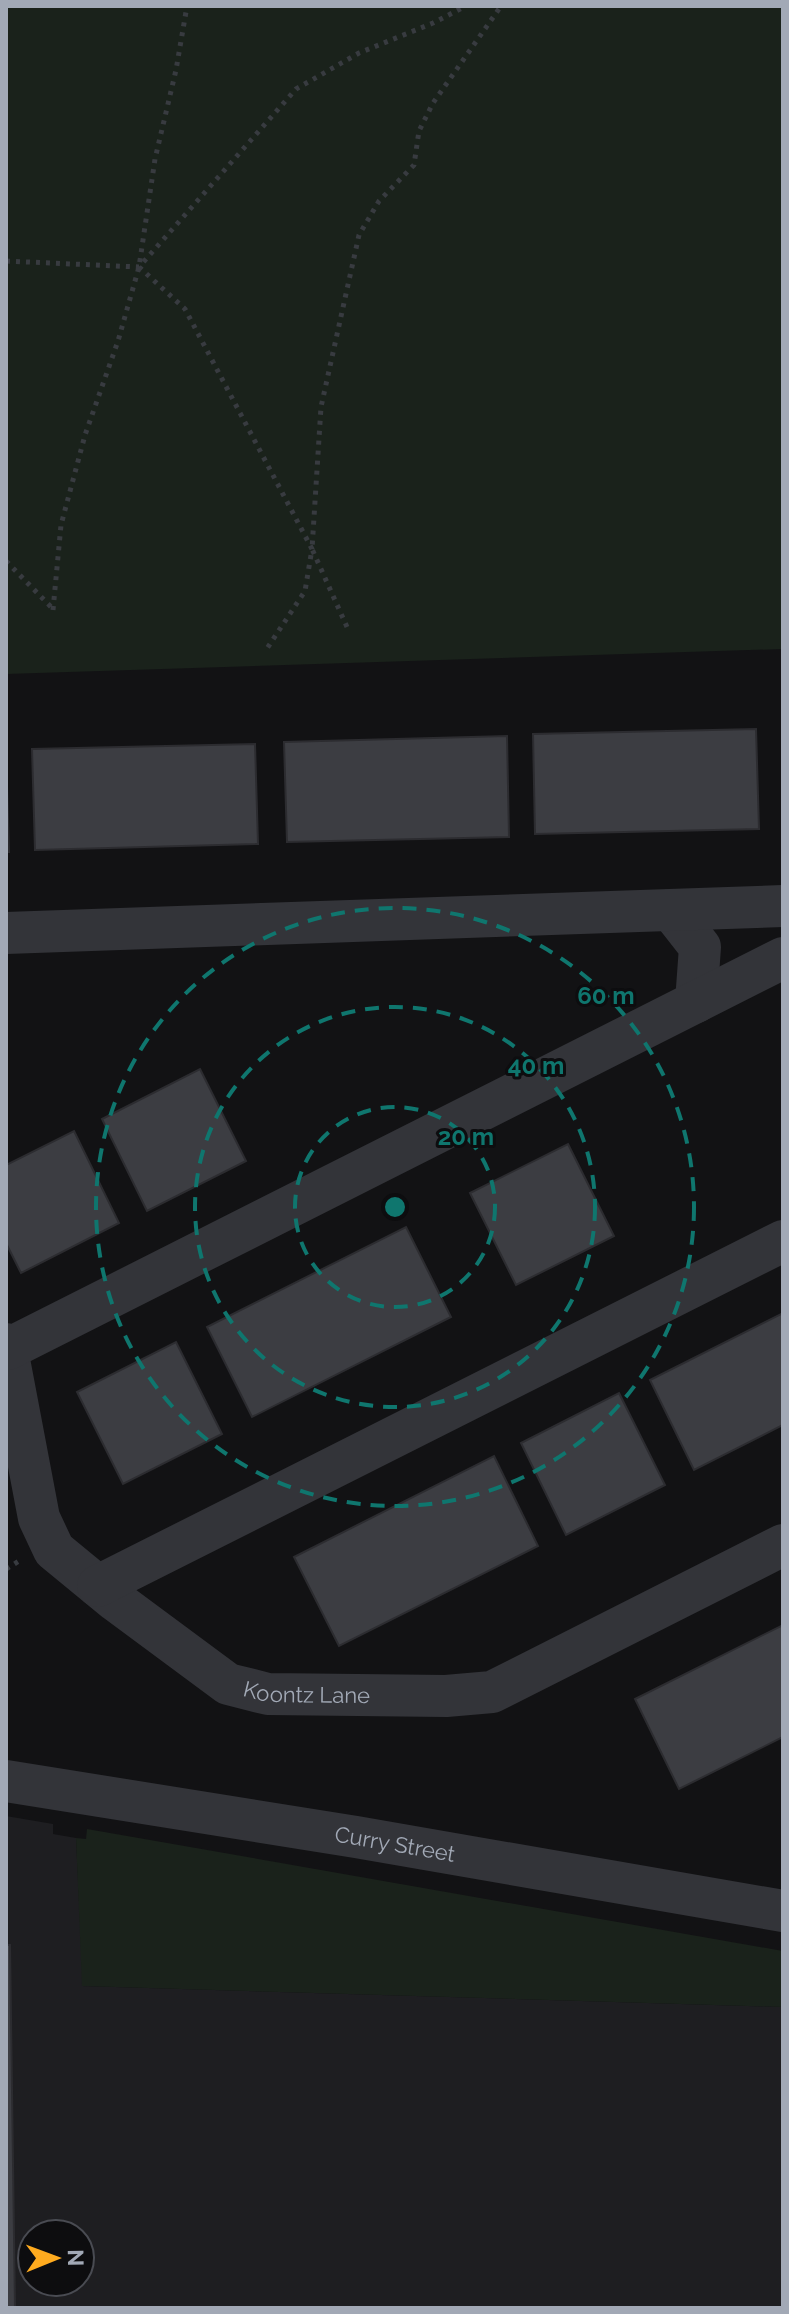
<svg xmlns="http://www.w3.org/2000/svg" width="789" height="2314" viewBox="0 0 789 2314" font-family="Raleway,sans-serif">
  <rect width="100%" height="100%" fill="#121214"/>
  <!-- built -->
  <path fill="#1e1e21" fill-rule="evenodd" d="M 6,1816 L 53,1824 L 53,1834 L 76,1838 L 83,1986 L 783,2007 L 783,2308 L 6,2308 ZM 32,2234 L 80,2234 L 80,2282 L 32,2282 Z"/>
  <!-- green -->
  <g fill="#1a221b">
    <polygon points="6,6 783,6 783,649 6,674"/>
    <polygon points="87,1829 783,1951 783,2007 82,1986 76,1838 86,1839"/>
  </g>
  <!-- building -->
  <g fill="#3c3d42" stroke="#2c2c30" stroke-width="2">
    <polygon points="756,729 759,829 535,834 533,734"/>
    <polygon points="507,736 509,837 287,842 284,742"/>
    <polygon points="255,744 258,844 35,850 32,749"/>
    <polygon points="6,752 9,852 6,852"/>
    <polygon points="200,1069 246,1161 147,1211 102,1119"/>
    <polygon points="74,1131 119,1223 21,1273 6,1243 6,1165"/>
    <polygon points="568,1144 614,1236 516,1285 470,1193"/>
    <polygon points="406,1227 451,1317 252,1417 207,1327"/>
    <polygon points="783,1313 783,1425 694,1470 650,1380"/>
    <polygon points="176,1342 222,1434 123,1484 77,1392"/>
    <polygon points="619,1393 665,1485 566,1535 521,1443"/>
    <polygon points="494,1456 538,1546 339,1646 294,1557"/>
    <polygon points="783,1625 783,1737 679,1789 635,1699"/>
    <polygon points="6,1945 10,1945 15,2308 6,2308"/>
  </g>
  <g fill="none" stroke-linecap="round" stroke-linejoin="round">
    <!-- path -->
    <g stroke="#383b40" stroke-width="5" stroke-dasharray="4 6" stroke-linecap="butt">
      <polyline points="6,261 139,267 296,89 359,53 433,23 466,6"/>
      <polyline points="139,267 185,309 312,549 305,591 266,650"/>
      <polyline points="6,561 53,609"/>
      <polyline points="53,610 61,525 85,435 118,341 139,267 155,159 176,70 187,6"/>
      <polyline points="347,627 312,549 321,407 359,235 379,201 414,165 419,131 433,103 501,6"/>
      <polyline points="6,1569 19,1561"/>
    </g>
    <!-- minor -->
    <g stroke="#333439" stroke-width="42">
      <polyline points="671,910 700,947 696,1002"/>
      <polyline points="6,933 783,906"/>
      <path id="s1" d="M 6,1344 L 39,1518 L 54,1550 L 116,1601 L 228,1684 L 268,1694 L 446,1696 L 492,1692 L 783,1545"/>
      <polyline points="8,1349 783,958"/>
      <polyline points="98,1586 783,1241"/>
      <path id="s2" d="M 6,1781 L 356,1837 L 783,1911"/>
    </g>
  </g>
  <!-- distance rings -->
  <g fill="none" stroke="#0f766e" stroke-width="4" stroke-dasharray="14 10">
    <circle cx="395" cy="1207" r="100"/>
    <circle cx="395" cy="1207" r="200"/>
    <circle cx="395" cy="1207" r="299"/>
  </g>
  <g text-anchor="middle" dominant-baseline="central" stroke-width="6" stroke-linejoin="round" paint-order="stroke">
    <!-- street labels -->
    <g font-size="22" fill="#a2a9b6" stroke="#0d0d0f">
      <text stroke="none"><textPath href="#s1" startOffset="512">Koontz Lane</textPath></text>
      <text stroke="none"><textPath href="#s2" startOffset="394">Curry Street</textPath></text>
    </g>
  </g>
  <circle cx="395" cy="1207" r="12" fill="#0f766e" stroke="#0d0d0f" stroke-width="4"/>
  <g font-size="24" text-anchor="middle" font-weight="bold" fill="#0f766e" stroke="#0d0d0f" stroke-width="6" stroke-linejoin="round" paint-order="stroke">
    <text x="606" y="1004">60 m</text>
    <text x="536" y="1074">40 m</text>
    <text x="466" y="1145">20 m</text>
  </g>
  <!-- border -->
  <rect width="789" height="2314" fill="none" stroke="#a2a9b6" stroke-width="16"/>
  <!-- north arrow -->
  <g transform="translate(56 2258) rotate(89)"><circle r="38" fill="#0d0d0f" stroke="#494b52" stroke-width="2"/>
  <path d="M0-6L14 30L0 20L-14 30Z" fill="#ffab1f"/>
  <text y="-12" font-size="22" font-weight="bold" text-anchor="middle" fill="#a2a9b6">N</text>
  </g>
</svg>
